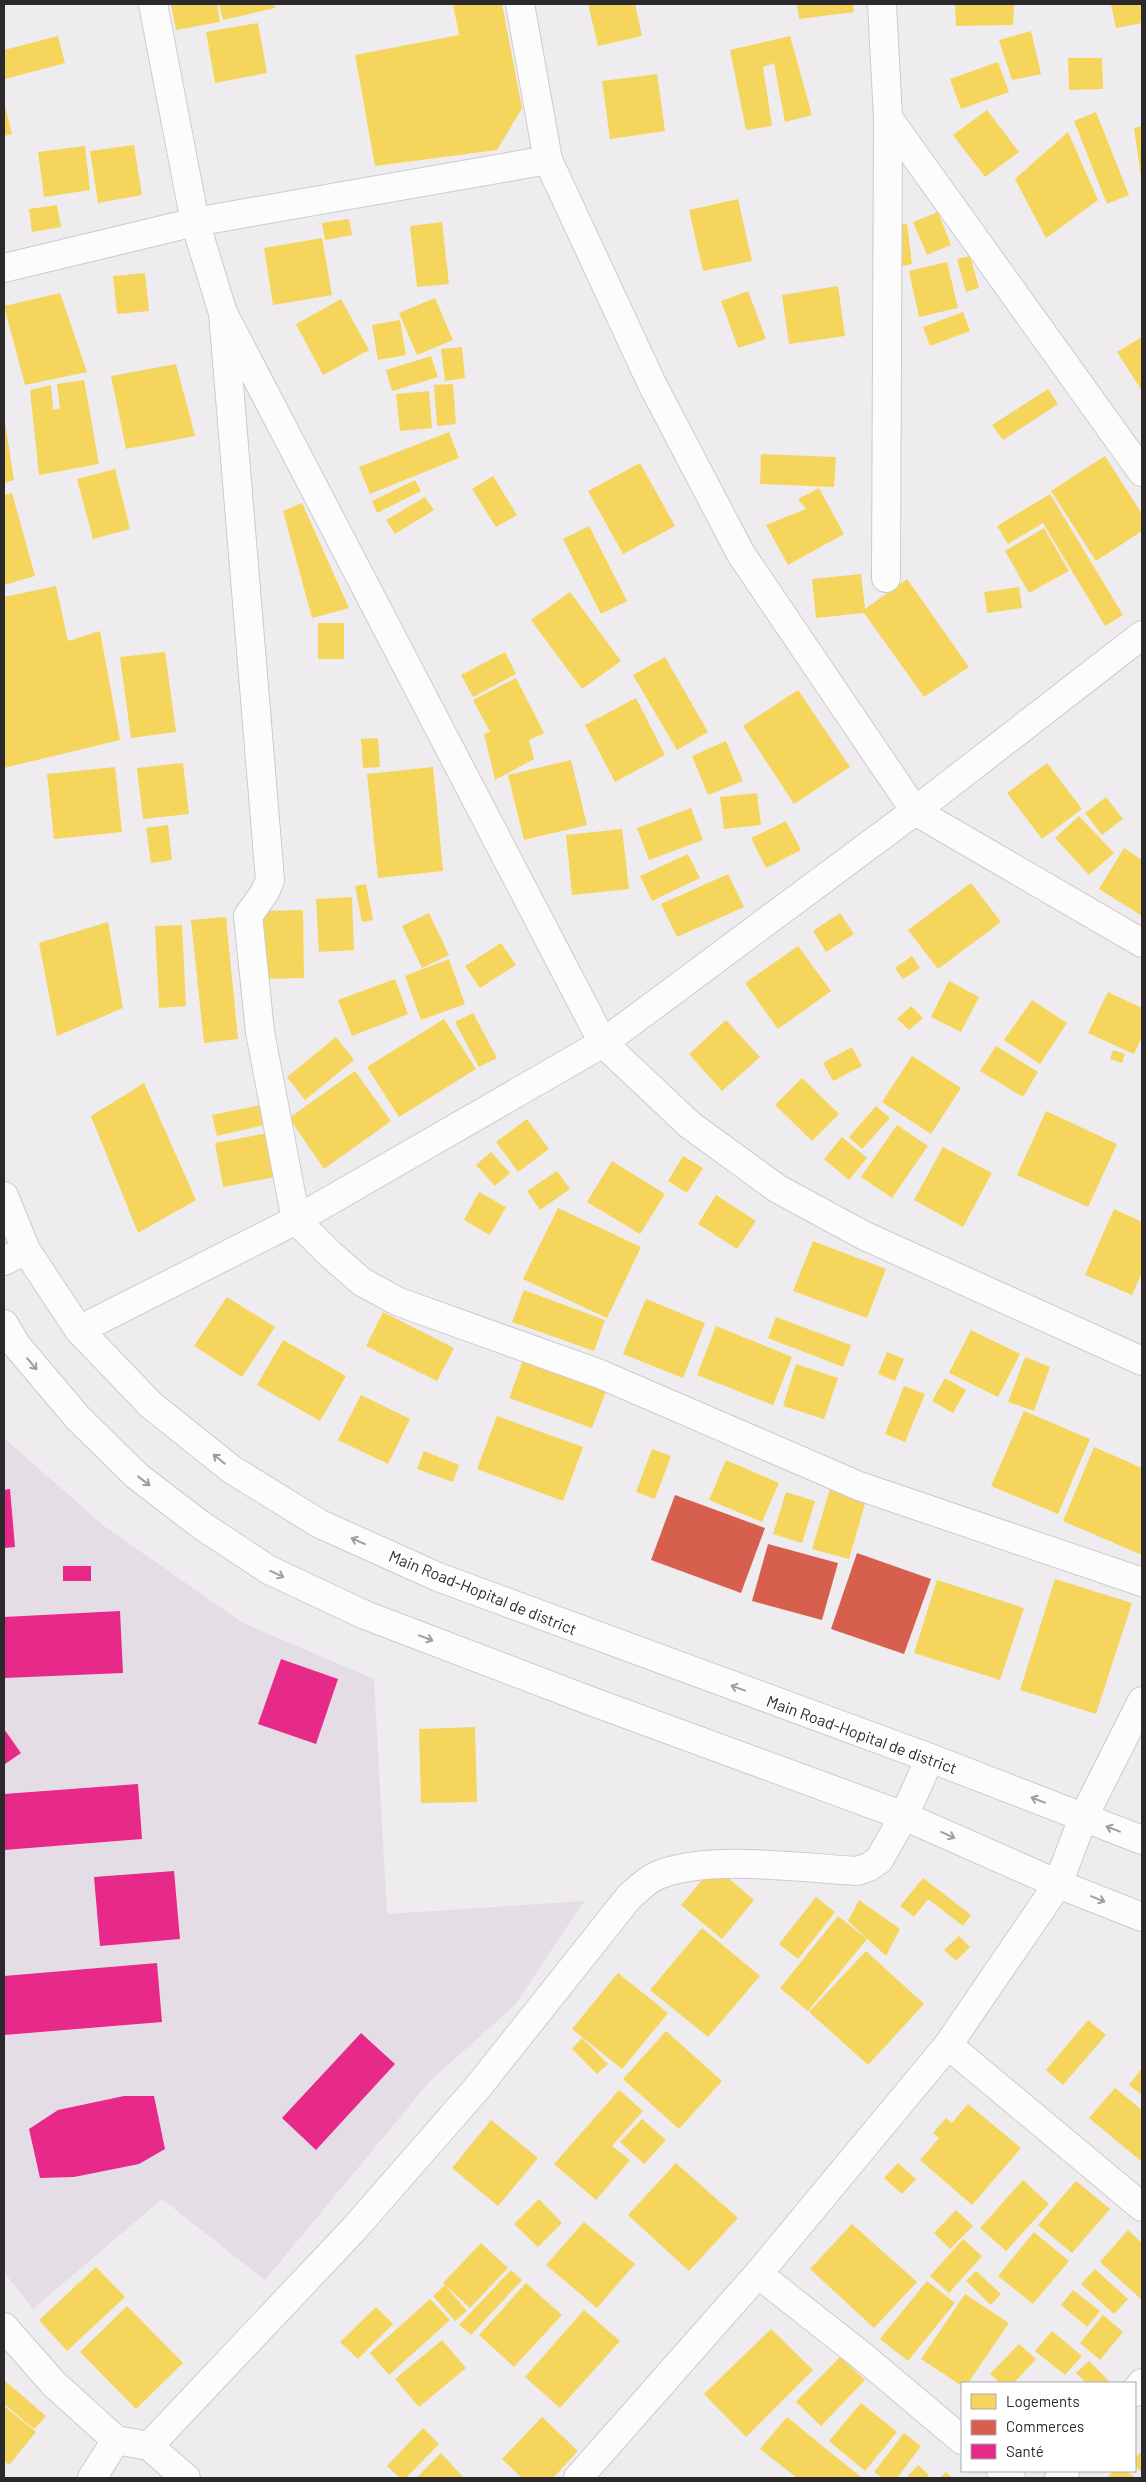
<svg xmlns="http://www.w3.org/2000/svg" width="1146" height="2482" viewBox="0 0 1146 2482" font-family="Barlow,sans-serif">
  <rect width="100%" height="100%" fill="#efecef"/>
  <!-- built -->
  <polygon fill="#e5dde5" points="4,1438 104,1526 243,1623 374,1679 387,1914 584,1901 515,2005 430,2081 265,2280 162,2199 33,2309 4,2272"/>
  <!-- homes -->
  <g fill="#f6d55c">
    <polygon points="171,4 217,4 220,22 176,30"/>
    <polygon points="219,4 274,4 275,8 223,20"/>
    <polygon points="453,4 502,4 522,108 497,150 375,166 355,55 459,35"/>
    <polygon points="588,4 635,4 642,36 598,46"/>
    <polygon points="797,4 853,4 854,12 799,19"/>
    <polygon points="955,4 1014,4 1013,25 956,26"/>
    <polygon points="1111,4 1142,4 1142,23 1116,28"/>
    <polygon points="258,23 267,73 215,83 206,32"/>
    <polygon points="1031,31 1041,74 1012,80 999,40"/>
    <polygon points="58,36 65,63 5,79 4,50"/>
    <polygon points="790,36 812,115 785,122 774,63 763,67 772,126 746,130 730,50"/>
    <polygon points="1068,58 1102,58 1103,89 1069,90"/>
    <polygon points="998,62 1009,92 961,109 950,79"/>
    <polygon points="657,74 665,131 610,139 602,81"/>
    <polygon points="4,102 12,134 4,136"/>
    <polygon points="987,110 1019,152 985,177 953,135"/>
    <polygon points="1096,112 1129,195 1107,204 1074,121"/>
    <polygon points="1142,126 1142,176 1141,176 1134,128"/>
    <polygon points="1068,132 1098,200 1046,238 1015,179"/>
    <polygon points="134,145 142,195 98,203 90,151"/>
    <polygon points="85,146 90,190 44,197 38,152"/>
    <polygon points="738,199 752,261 703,271 689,210"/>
    <polygon points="57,205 61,227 32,232 29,209"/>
    <polygon points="938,212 951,245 927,255 913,222"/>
    <polygon points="349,219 352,235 325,240 322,223"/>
    <polygon points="442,222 449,284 417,287 410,226"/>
    <polygon points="907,224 912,264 901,266 895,225"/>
    <polygon points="322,238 332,295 273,305 264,248"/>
    <polygon points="970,256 979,288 966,292 957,259"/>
    <polygon points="947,262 958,308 919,317 909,271"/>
    <polygon points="145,273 149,311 117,314 113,276"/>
    <polygon points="838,286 845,336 789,344 782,295"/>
    <polygon points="748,291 766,339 738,348 721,301"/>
    <polygon points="60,293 87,372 25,385 4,306"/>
    <polygon points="435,298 453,340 417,355 399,313"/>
    <polygon points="341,299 369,350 323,375 296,324"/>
    <polygon points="963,312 970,331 930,346 923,327"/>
    <polygon points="400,320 406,355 378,360 372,325"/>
    <polygon points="1142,337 1142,391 1117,352"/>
    <polygon points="462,347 465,378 445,381 441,349"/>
    <polygon points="431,356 438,377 392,391 386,370"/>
    <polygon points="176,364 195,436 126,449 111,376"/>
    <polygon points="84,380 99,464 39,475 30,390 51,385 53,410 60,408 57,384"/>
    <polygon points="453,384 456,424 437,426 434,385"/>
    <polygon points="1048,389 1058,404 1003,440 992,425"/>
    <polygon points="429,391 432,428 400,431 396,394"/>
    <polygon points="4,416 14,480 4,483"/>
    <polygon points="449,432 459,458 370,494 359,467"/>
    <polygon points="761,454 836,457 834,487 760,484"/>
    <polygon points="1105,456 1142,514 1142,531 1096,561 1051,491"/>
    <polygon points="640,463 675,526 623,554 588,491"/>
    <polygon points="115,469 130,529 93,539 77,479"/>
    <polygon points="493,476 517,515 496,527 472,489"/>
    <polygon points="415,480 421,491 377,513 372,501"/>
    <polygon points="819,488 844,534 788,565 766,525 806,509 798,499"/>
    <polygon points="12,493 35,576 4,585 4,495"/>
    <polygon points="1050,494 1123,615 1105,626 1043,523 1008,544 997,526"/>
    <polygon points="425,497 434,510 395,534 386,520"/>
    <polygon points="302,503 349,608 312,618 283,511"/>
    <polygon points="589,526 627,601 601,614 563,539"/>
    <polygon points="1044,528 1069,571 1029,593 1005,551"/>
    <polygon points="861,574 865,609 907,579 969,667 924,697 864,613 816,618 812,579"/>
    <polygon points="56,586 68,641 100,631 120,740 4,768 4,597"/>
    <polygon points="1019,587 1022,608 987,613 984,592"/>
    <polygon points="570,592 621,661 582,689 531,620"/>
    <rect x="318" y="623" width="26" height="36"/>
    <polygon points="165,652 176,732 131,738 120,657"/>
    <polygon points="505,652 516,674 473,697 461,675"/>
    <polygon points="665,657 708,732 677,750 633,675"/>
    <polygon points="516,678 544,733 529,740 534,759 495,780 484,734 490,732 473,700"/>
    <polygon points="798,690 850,767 794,804 743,726"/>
    <polygon points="636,698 665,755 615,782 585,725"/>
    <polygon points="378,738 380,767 363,768 361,739"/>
    <polygon points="726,741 743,781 708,795 692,756"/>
    <polygon points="571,760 587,825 524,840 508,775"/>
    <polygon points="183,763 189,814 143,819 137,768"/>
    <polygon points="1047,763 1082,809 1042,839 1007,793"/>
    <polygon points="115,767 122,832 54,839 47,774"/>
    <polygon points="433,767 443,871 378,878 367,774"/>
    <polygon points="757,793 761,825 724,829 720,797"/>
    <polygon points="1106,797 1123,819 1102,835 1085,813"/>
    <polygon points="691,808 703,840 649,860 637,828"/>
    <polygon points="1079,816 1114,853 1089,875 1055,838"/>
    <polygon points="786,821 801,850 766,868 751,838"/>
    <polygon points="168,825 172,860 151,863 146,828"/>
    <polygon points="622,829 629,889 572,895 566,835"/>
    <polygon points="1124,848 1142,860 1142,916 1099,889"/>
    <polygon points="688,854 700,878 652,901 640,876"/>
    <polygon points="728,874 744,907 677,937 661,904"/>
    <polygon points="971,883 1001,922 938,969 908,930"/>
    <polygon points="366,884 373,920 362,922 355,886"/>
    <polygon points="352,897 354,950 319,952 316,899"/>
    <polygon points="303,910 304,978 260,979 258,911"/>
    <polygon points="429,913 449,955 422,968 402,926"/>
    <polygon points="840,913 854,934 826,952 813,931"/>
    <polygon points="226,917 238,1039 204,1043 191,920"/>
    <polygon points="108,922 123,1008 57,1036 39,943"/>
    <polygon points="182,925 186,1006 159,1008 155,926"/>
    <polygon points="501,943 516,965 480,988 465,966"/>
    <polygon points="798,946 831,991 778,1029 745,983"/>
    <polygon points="912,956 920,968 903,979 895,968"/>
    <polygon points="449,959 465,1004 421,1020 405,976"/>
    <polygon points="395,979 408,1014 352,1036 338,1000"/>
    <polygon points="949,981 979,997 961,1032 931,1017"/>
    <polygon points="1108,992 1142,1008 1142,1037 1134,1054 1088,1033"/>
    <polygon points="1032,1000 1067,1023 1040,1064 1004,1040"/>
    <polygon points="911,1006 923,1018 909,1030 897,1019"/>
    <polygon points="473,1013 497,1058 479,1067 455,1022"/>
    <polygon points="444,1019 476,1069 399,1117 367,1067"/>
    <polygon points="726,1020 760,1057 722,1091 689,1054"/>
    <polygon points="336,1037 354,1060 305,1100 287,1077"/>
    <polygon points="996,1046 1038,1072 1023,1097 980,1071"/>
    <polygon points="852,1047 862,1066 833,1081 823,1063"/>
    <polygon points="1113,1050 1125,1054 1122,1063 1110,1059"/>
    <polygon points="912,1056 961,1088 931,1134 882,1102"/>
    <polygon points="355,1071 391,1121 324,1169 289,1118"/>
    <polygon points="802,1078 839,1114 812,1141 775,1105"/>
    <polygon points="144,1083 196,1200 138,1233 91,1116"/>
    <polygon points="261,1105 265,1125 217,1136 212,1115"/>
    <polygon points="876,1106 890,1118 862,1149 849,1137"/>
    <polygon points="1046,1111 1117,1144 1088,1207 1017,1175"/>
    <polygon points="527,1119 549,1149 518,1172 496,1142"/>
    <polygon points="897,1125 928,1146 892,1198 861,1177"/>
    <polygon points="273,1132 281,1176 223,1187 215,1143"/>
    <polygon points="842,1137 867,1158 849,1180 824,1159"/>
    <polygon points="943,1147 992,1173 963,1227 914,1200"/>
    <polygon points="491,1152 510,1173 495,1186 476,1165"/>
    <polygon points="683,1156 703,1168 687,1193 668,1181"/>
    <polygon points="612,1161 665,1194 640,1234 587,1202"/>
    <polygon points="557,1171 570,1189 540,1210 527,1191"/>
    <polygon points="479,1192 506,1207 490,1235 464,1220"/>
    <polygon points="716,1195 756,1221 737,1249 698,1224"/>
    <polygon points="558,1208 641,1247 607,1318 523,1279"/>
    <polygon points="1114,1209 1142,1222 1142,1273 1132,1295 1085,1275"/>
    <polygon points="813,1241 886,1269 867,1318 793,1291"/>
    <polygon points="524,1290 605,1320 594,1351 512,1322"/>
    <polygon points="227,1297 275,1327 242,1377 194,1346"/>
    <polygon points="646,1299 705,1323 683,1378 623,1354"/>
    <polygon points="383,1312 454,1348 437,1381 366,1346"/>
    <polygon points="776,1317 851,1345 843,1367 768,1338"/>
    <polygon points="716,1326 792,1357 773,1405 697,1375"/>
    <polygon points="971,1330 1020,1354 998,1397 949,1373"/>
    <polygon points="283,1340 346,1376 320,1421 257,1385"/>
    <polygon points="887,1352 904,1359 895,1381 878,1374"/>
    <polygon points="525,1355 608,1386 592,1428 509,1398"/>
    <polygon points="1025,1357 1050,1367 1034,1411 1008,1402"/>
    <polygon points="796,1364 838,1378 824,1419 783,1406"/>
    <polygon points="945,1378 966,1390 953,1413 932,1401"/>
    <polygon points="904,1386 925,1394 905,1442 885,1434"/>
    <polygon points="361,1395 410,1419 388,1464 338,1440"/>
    <polygon points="1024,1411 1090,1439 1058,1514 991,1486"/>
    <polygon points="497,1416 583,1447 563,1501 477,1469"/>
    <polygon points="1094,1447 1142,1468 1142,1555 1063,1521"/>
    <polygon points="652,1449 671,1456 655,1499 636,1492"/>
    <polygon points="424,1451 459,1465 453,1482 417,1469"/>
    <polygon points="726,1460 779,1483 762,1522 709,1500"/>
    <polygon points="830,1489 866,1500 849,1559 812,1549"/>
    <polygon points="786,1492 815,1501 802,1543 773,1534"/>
    <polygon points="1055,1579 1132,1603 1096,1714 1020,1690"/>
    <polygon points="937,1580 1024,1608 1000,1680 914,1653"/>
    <polygon points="475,1727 477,1802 421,1803 419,1729"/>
    <polygon points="714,1866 754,1900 722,1939 681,1905"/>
    <polygon points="923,1878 971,1915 963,1926 928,1899 914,1917 900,1906"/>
    <polygon points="816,1897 835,1912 798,1959 779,1944"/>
    <polygon points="859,1900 900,1929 886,1956 848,1921"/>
    <polygon points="838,1916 867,1939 808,2011 780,1988"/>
    <polygon points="702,1928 760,1976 708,2037 650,1990"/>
    <polygon points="959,1936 970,1947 956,1961 944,1950"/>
    <polygon points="866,1951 924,2004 868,2065 809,2012"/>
    <polygon points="618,1973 668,2013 622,2069 572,2029"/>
    <polygon points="1088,2020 1106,2035 1063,2085 1046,2070"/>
    <polygon points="666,2031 722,2081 679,2129 623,2079"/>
    <polygon points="582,2038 608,2064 597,2074 572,2049"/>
    <polygon points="1142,2068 1142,2095 1129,2085"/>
    <polygon points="1115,2088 1142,2110 1142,2162 1089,2118"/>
    <polygon points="619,2090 643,2111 612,2146 630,2160 596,2200 554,2164"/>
    <polygon points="968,2104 1021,2148 972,2205 920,2160 939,2138 933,2133 946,2118 952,2123"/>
    <polygon points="642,2119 666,2140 644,2164 620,2142"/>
    <polygon points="491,2120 538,2158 498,2206 452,2168"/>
    <polygon points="676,2163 738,2218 689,2271 628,2215"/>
    <polygon points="898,2163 916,2179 902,2194 884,2178"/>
    <polygon points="1023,2180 1049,2204 1006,2251 980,2228"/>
    <polygon points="1076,2181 1110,2209 1072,2253 1038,2225"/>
    <polygon points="539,2199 562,2223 538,2247 514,2224"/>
    <polygon points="956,2210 973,2226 950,2249 934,2233"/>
    <polygon points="584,2222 635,2264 597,2308 546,2265"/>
    <polygon points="852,2224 917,2282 874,2328 810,2269"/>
    <polygon points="1128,2230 1142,2243 1142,2300 1100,2262"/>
    <polygon points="1034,2232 1069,2261 1033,2304 998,2276"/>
    <polygon points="963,2239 982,2256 949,2293 930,2276"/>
    <polygon points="481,2243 508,2268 470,2308 443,2283"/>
    <polygon points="96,2267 125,2297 67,2351 39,2320"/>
    <polygon points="1095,2269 1128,2299 1114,2314 1081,2284"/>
    <polygon points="511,2270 522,2280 471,2335 459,2325"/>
    <polygon points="976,2271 1001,2294 991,2305 966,2281"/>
    <polygon points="927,2281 955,2303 908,2361 880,2339"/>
    <polygon points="526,2283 562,2315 514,2367 479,2335"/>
    <polygon points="445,2285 467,2311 455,2321 433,2296"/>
    <polygon points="1073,2290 1100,2311 1087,2327 1061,2305"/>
    <polygon points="965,2294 1009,2323 968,2383 962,2383 962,2386 921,2359"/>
    <polygon points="430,2299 450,2320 389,2375 370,2353"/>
    <polygon points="127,2306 183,2363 136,2409 80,2352"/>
    <polygon points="376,2307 393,2324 358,2359 340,2342"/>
    <polygon points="584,2310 620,2341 560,2408 525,2377"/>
    <polygon points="1103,2315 1123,2332 1100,2360 1080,2343"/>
    <polygon points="771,2329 813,2370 746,2437 704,2394"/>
    <polygon points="1052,2331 1082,2356 1065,2375 1035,2351"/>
    <polygon points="442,2340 466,2368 419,2407 395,2379"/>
    <polygon points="1019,2344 1036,2359 1014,2383 1000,2383 990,2374"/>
    <polygon points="840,2357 865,2380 821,2426 796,2402"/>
    <polygon points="1089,2361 1109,2381 1106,2383 1086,2383 1076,2373"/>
    <polygon points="5,2381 46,2416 34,2429 4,2404"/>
    <polygon points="861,2403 897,2432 865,2471 829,2441"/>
    <polygon points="4,2406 36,2432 9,2465 4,2460"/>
    <polygon points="542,2417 578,2451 553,2478 522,2478 502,2459"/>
    <polygon points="787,2417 862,2478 797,2478 760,2449"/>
    <polygon points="423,2428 439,2444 406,2478 400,2478 387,2466"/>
    <polygon points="904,2433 921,2446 897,2478 883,2478 874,2472"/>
    <polygon points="1142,2451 1142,2473 1135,2466 1135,2458"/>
    <polygon points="441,2453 464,2478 416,2478"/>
    <polygon points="918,2465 929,2475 926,2478 906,2478"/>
    <polygon points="1113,2471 1126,2471 1136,2478 1107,2478"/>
    <polygon points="946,2472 952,2478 940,2478"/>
  </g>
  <!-- shops -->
  <g fill="#d6604d">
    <polygon points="675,1495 765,1528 741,1593 651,1560"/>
    <polygon points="768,1544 838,1563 822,1620 752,1601"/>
    <polygon points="857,1553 931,1579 904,1654 831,1629"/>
  </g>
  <!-- health -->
  <g fill="#e7298a">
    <polygon points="10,1489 15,1547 4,1548 4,1490"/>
    <rect x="63" y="1566" width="28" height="15"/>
    <polygon points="120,1611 123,1673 4,1678 4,1617"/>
    <polygon points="281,1659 338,1679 316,1744 258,1724"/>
    <polygon points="4,1729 21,1753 5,1764 4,1762"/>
    <polygon points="138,1784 142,1839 4,1850 4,1794"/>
    <polygon points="174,1871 180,1939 100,1946 94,1877"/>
    <polygon points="157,1963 162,2022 4,2035 4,1976"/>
    <polygon points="361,2033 395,2064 316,2150 282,2118"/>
    <polygon points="124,2096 154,2096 165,2149 139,2164 74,2177 40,2178 29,2129 58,2110"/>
  </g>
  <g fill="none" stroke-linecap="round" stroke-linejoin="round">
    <!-- minor casing -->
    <g stroke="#cdcacd" stroke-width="30">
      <g id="minor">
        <polyline points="153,4 195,222 223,313 603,1043 690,1125 778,1189 865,1236 1142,1361"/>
        <polyline points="520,4 548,160 652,384 741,554 915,811 1142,943"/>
        <polyline points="882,4 888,118 886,578"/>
        <polyline points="888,118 1142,472"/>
        <polyline points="4,268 195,222 548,160"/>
        <polyline points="223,313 270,880 265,892 248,916 260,1032 296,1220 330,1254 362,1282 399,1302 600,1374 859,1486 1142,1582"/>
        <polyline points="4,1261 26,1250"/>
        <polyline points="79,1330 296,1220 603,1043 915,811 1142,635"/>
        <polyline points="948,2045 1142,2207"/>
        <polyline points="758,2274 861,2355 962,2440"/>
        <polyline points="4,2327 54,2384 116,2440 149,2446"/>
        <polyline points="1135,2392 1142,2383"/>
        <path d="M 149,2446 L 354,2229 L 478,2087 L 629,1897 C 637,1890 647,1880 656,1876 C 707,1854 801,1868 857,1871 L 869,1867 L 879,1860 L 904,1816 L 930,1758"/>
        <polyline points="149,2446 186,2478"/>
        <polyline points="1001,2471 1011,2478"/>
        <polyline points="92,2478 116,2440"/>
        <polyline points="578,2478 758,2274 948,2045 1058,1884 1083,1818 1142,1701"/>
        <polyline points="1059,2478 1065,2471"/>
      </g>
    </g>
    <!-- major casing -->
    <g stroke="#cdcacd" stroke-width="30">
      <g id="major">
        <polyline points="4,1196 26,1250 79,1330 151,1405 231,1469 320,1524 438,1577 930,1758 1142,1840"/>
        <polyline points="4,1324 17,1346 78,1418 137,1476 201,1525 269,1570 365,1615 588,1700 904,1816 1058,1884 1142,1917"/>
      </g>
    </g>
    <!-- minor -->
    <use href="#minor" stroke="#fdfcfd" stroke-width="28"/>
    <!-- major -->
    <use href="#major" stroke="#fdfcfd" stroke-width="28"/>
  </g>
  <!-- one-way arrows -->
  <defs><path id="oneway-shaft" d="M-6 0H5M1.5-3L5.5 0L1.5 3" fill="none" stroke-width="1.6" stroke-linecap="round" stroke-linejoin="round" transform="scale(1.25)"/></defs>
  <g stroke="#9e9d9f">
    <use href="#oneway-shaft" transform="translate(32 1364) rotate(50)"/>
    <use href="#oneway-shaft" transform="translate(219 1459) rotate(-141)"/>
    <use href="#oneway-shaft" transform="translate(144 1481) rotate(38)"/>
    <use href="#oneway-shaft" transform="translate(358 1541) rotate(-156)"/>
    <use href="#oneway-shaft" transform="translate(277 1574) rotate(25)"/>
    <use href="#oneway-shaft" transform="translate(426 1638) rotate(21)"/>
    <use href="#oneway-shaft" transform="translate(738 1688) rotate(-160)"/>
    <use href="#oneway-shaft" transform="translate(1038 1800) rotate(-159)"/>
    <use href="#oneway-shaft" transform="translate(1113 1829) rotate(-159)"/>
    <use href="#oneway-shaft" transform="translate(948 1835) rotate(24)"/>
    <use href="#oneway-shaft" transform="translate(1098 1899) rotate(22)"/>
  </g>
  <g text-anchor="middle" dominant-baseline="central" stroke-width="5" stroke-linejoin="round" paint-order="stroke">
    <!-- street labels -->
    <g font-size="16" fill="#2b292c" stroke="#fff">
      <text transform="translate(483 1592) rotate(22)">Main Road-Hopital de district</text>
      <text transform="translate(862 1734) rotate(20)">Main Road-Hopital de district</text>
    </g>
  </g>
  <!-- border -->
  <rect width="1146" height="2482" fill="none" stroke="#2b292c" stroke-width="10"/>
  <!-- legend -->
  <rect x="961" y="2382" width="175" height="90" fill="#ffffff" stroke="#aaa9ab"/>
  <rect x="971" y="2394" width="25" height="15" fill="#f6d55c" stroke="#aaa9ab"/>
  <text x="1006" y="2407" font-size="15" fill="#2b292c">Logements</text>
  <rect x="971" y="2420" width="25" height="15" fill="#d6604d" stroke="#aaa9ab"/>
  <text x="1006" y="2432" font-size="15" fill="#2b292c">Commerces</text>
  <rect x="971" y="2444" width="25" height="15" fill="#e7298a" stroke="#aaa9ab"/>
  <text x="1006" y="2457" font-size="15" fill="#2b292c">Santé</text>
</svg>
